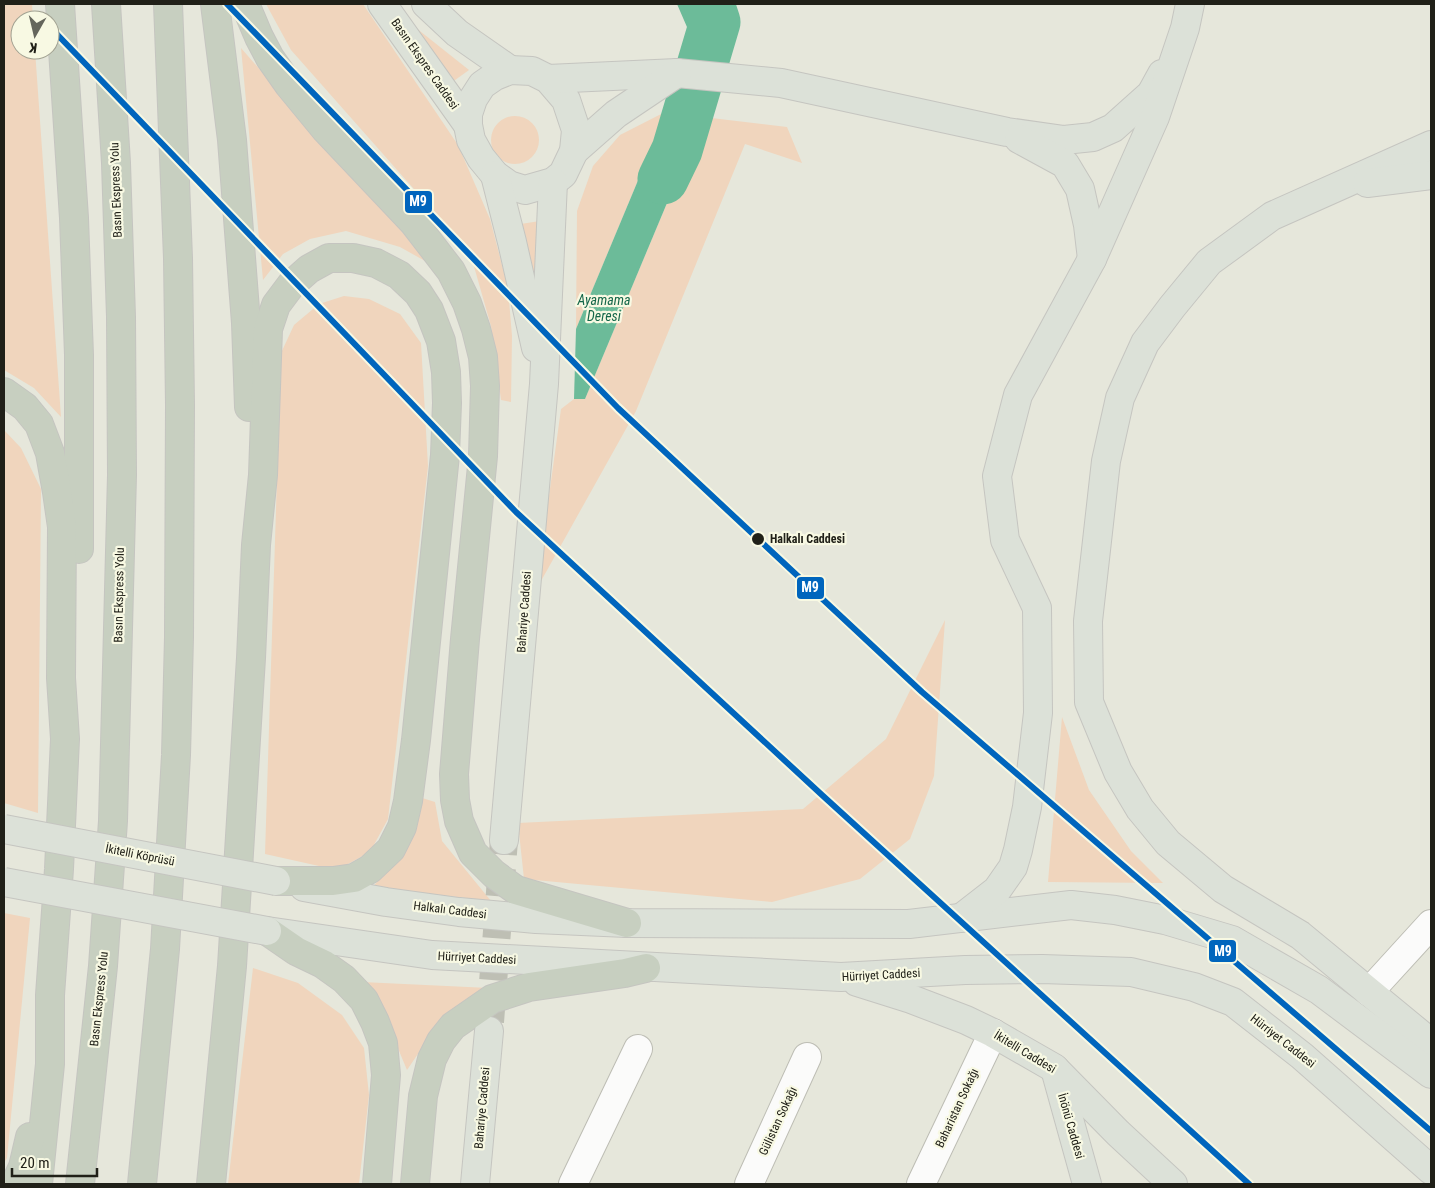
<svg xmlns="http://www.w3.org/2000/svg" width="1435" height="1188" viewBox="0 0 1435 1188" font-family="'Roboto Condensed',sans-serif">
  <rect width="100%" height="100%" fill="#e6e7db"/>
  <!-- green -->
  <g fill="#f0d5bd">
    <polygon points="4,4 32,4 33,20 20,20 20,50 35,50 61,417 34,388 4,370"/>
    <polygon points="266,4 363,4 458,145 490,219 508,288 512,336 511,402 501,400 491,326 473,263 421,197 291,50"/>
    <polygon points="406,20 469,70 444,88"/>
    <polygon points="241,48 353,176 396,224 425,261 400,247 346,231 310,239 283,254 263,280"/>
    <polygon points="667,111 576,329 577,211 593,166 620,135"/>
    <circle cx="515" cy="140" r="24"/>
    <polygon points="703,117 787,127 802,163 745,144 636,411 536,590 561,409 574,399 585,399"/>
    <polygon points="540,221 533,285 514,225"/>
    <polygon points="344,296 369,299 400,314 421,343 428,466 388,819 370,852 337,870 265,854 281,353 294,325 319,304"/>
    <polygon points="4,430 21,448 41,489 38,813 4,803"/>
    <polygon points="945,620 934,776 910,839 860,879 772,902 524,879 518,823 803,809 886,739"/>
    <polygon points="1062,717 1089,790 1131,851 1163,883 1048,882"/>
    <polygon points="419,797 435,802 442,841 491,901 373,887 402,849"/>
    <polygon points="4,913 30,918 7,1158 4,1163"/>
    <polygon points="253,968 298,983 342,1015 364,1048 369,1095 359,1184 228,1184"/>
    <polygon points="362,982 489,988 430,1036 407,1070 387,1022"/>
  </g>
  <!-- water -->
  <g fill="#6cbb99">
    <polygon points="677,4 725,4 732,22 722,62 681,57 690,34"/>
    <polygon points="667,111 703,117 585,399 574,399 576,329"/>
  </g>
  <g fill="none" stroke-linecap="round" stroke-linejoin="round">
    <!-- river -->
    <polyline stroke="#6cbb99" stroke-width="51" points="663,179 677,150 715,22 709,4"/>
    <!-- major-tunnel -->
    <polyline stroke="#bebfb4" stroke-width="28" stroke-dasharray="28 14" stroke-linecap="butt" points="490,1022 504,840"/>
    <!-- minor casing -->
    <g stroke="#bdbdb4" stroke-width="30">
      <g id="minor">
        <polyline points="1369,992 1431,924"/>
        <polyline points="573,1184 638,1049"/>
        <polyline points="749,1184 807,1057"/>
        <polyline points="921,1184 993,1033"/>
      </g>
    </g>
    <!-- major casing -->
    <g stroke="#c5c5c0" stroke-width="30">
      <g id="major">
        <polyline points="382,4 468,125"/>
        <polyline points="426,4 457,33 510,70"/>
        <polygon points="510,70 532,71 548,79 566,100 576,130 574,151 563,174 553,182 525,190 509,185 495,175 481,158 471,140 468,125 468,114 473,99 482,85 495,76"/>
        <polyline points="548,79 677,73 781,83 1007,132 1064,140 1093,137 1113,128 1151,94 1162,74"/>
        <polyline points="1019,139 1065,164 1080,189 1088,225 1092,259"/>
        <polyline points="1431,145 1272,216 1209,262 1172,307 1145,343 1120,398 1106,461 1088,621 1089,702 1118,772 1140,809 1168,843 1223,889 1300,935 1431,1043"/>
        <polyline points="574,151 616,114 677,73"/>
        <polyline points="495,175 512,242 536,348"/>
        <polyline points="1367,183 1431,175"/>
        <polyline points="504,840 544,384 553,182"/>
        <polyline points="304,887 386,902 459,912 536,919 627,923 909,924 1071,905 1115,910 1165,920 1232,940 1319,990 1431,1074"/>
        <polyline points="961,918 997,890 1013,867 1018,850 1027,807 1038,713 1037,608 1005,540 997,476 1018,395 1092,259 1155,117 1185,28 1190,4"/>
        <polyline points="267,931 432,955 841,977 965,970 1042,969 1131,972 1194,987 1233,1002 1302,1056 1431,1170"/>
        <polyline points="857,982 911,999 966,1020 993,1033 1054,1068 1118,1133 1173,1184"/>
        <polyline points="1055,1069 1087,1184"/>
        <polyline points="475,1184 489,1031"/>
      </g>
    </g>
    <!-- highway casing -->
    <g stroke="#c5c5c0" stroke-width="30">
      <g id="highway">
        <polyline points="60,4 74,218 79,355 79,549"/>
        <polyline points="215,4 232,140 246,323 249,407"/>
        <polyline points="245,4 259,37 270,58 289,85 326,130 414,223 451,271 467,303 476,329 483,357 485,386 483,456 465,639 454,774 455,800 459,821 473,853 494,874 516,890 627,923"/>
        <polyline points="4,392 25,407 39,424 50,453 57,492 62,527 61,678 65,739 59,869 50,995 50,1064 38,1184"/>
        <polyline points="267,931 296,951 323,964 344,979 364,1000 375,1022 383,1043 386,1075 377,1184"/>
        <polyline points="15,1184 23,1167 30,1137"/>
        <polyline points="80,1184 103,966 113,821 122,475 121,317 116,163 106,4"/>
        <polyline points="142,1184 165,949 176,755 179,637 180,405 178,258 168,4"/>
        <polyline points="211,1184 232,966 251,658 256,545 263,475 268,329 276,305 291,285 309,269 329,258 353,258 376,263 399,275 418,293 429,310 441,341 446,372 447,403 445,455 416,740 408,801 402,827 391,849 370,869 354,878 333,881 276,881"/>
        <polyline points="415,1184 423,1096 432,1059 441,1041 453,1026 492,999 529,987 625,973 646,968"/>
      </g>
    </g>
    <!-- minor -->
    <use href="#minor" stroke="#fbfbfa" stroke-width="28"/>
    <!-- major -->
    <use href="#major" stroke="#dce1d8" stroke-width="28"/>
    <!-- highway -->
    <use href="#highway" stroke="#c7cfc0" stroke-width="28"/>
    <!-- major-bridge casing -->
    <g stroke="#c5c5c0" stroke-width="30" stroke-linecap="butt">
      <g id="major-bridge">
        <polyline points="4,829 276,881"/>
        <polyline points="4,882 267,931"/>
      </g>
    </g>
    <!-- major-bridge -->
    <use href="#major-bridge" stroke="#dce1d8" stroke-width="28"/>
    <!-- metro-1 casing -->
    <g stroke="#f8f9e3" stroke-width="10">
      <g id="metro-1">
        <polyline points="227,4 618,408 922,692 1431,1131"/>
        <polyline points="50,27 516,512 822,795 1249,1184"/>
      </g>
    </g>
    <!-- metro-1 -->
    <use href="#metro-1" stroke="#0065bd" stroke-width="6"/>
  </g>
  <!-- markers -->
  <circle fill="#202018" stroke="#f8f9e3" stroke-width="2" cx="758" cy="539" r="7"/>
  <g text-anchor="middle" dominant-baseline="central" stroke-width="4.5" stroke-linejoin="round" paint-order="stroke">
    <!-- street labels -->
    <g font-size="12" fill="#202018" stroke="#f8f9e3">
      <text transform="translate(425 64) rotate(55)">Basın Ekspres Caddesi</text>
      <text transform="translate(116 190) rotate(-92)">Basın Ekspress Yolu</text>
      <text transform="translate(119 595) rotate(-89)">Basın Ekspress Yolu</text>
      <text transform="translate(524 612) rotate(-86)">Bahariye Caddesi</text>
      <text transform="translate(140 855) rotate(11)">İkitelli Köprüsü</text>
      <text transform="translate(450 910) rotate(7)">Halkalı Caddesi</text>
      <text transform="translate(477 958) rotate(3)">Hürriyet Caddesi</text>
      <text transform="translate(881 975) rotate(-3)">Hürriyet Caddesi</text>
      <text transform="translate(99 999) rotate(-84)">Basın Ekspress Yolu</text>
      <text transform="translate(1283 1041) rotate(38)">Hürriyet Caddesi</text>
      <text transform="translate(1025 1052) rotate(31)">İkitelli Caddesi</text>
      <text transform="translate(482 1108) rotate(-85)">Bahariye Caddesi</text>
      <text transform="translate(957 1108) rotate(-65)">Baharistan Sokağı</text>
      <text transform="translate(778 1121) rotate(-65)">Gülistan Sokağı</text>
      <text transform="translate(1071 1126) rotate(74)">İnönü Caddesi</text>
    </g>
    <!-- stop labels -->
    <g font-size="12" font-weight="bold" fill="#202018" stroke="#f8f9e3" text-anchor="start">
      <text x="770" y="539">Halkalı Caddesi</text>
    </g>
    <!-- water labels -->
    <g font-size="14" font-style="italic" fill="#136649" stroke="#f8f9e3">
      <text x="604" y="300">Ayamama<tspan x="604" dy="16">Deresi</tspan></text>
    </g>
  </g>
  <g stroke="#f8f9e3" stroke-width="2">
    <rect x="404" y="190" width="29" height="24" rx="5" fill="#0065bd"/>
    <rect x="796" y="576" width="29" height="24" rx="5" fill="#0065bd"/>
    <rect x="1208" y="939" width="29" height="24" rx="5" fill="#0065bd"/>
  </g>
  <g font-size="14" text-anchor="middle" font-weight="bold" fill="#fff">
    <text x="418" y="206">M9</text>
    <text x="810" y="592">M9</text>
    <text x="1223" y="956">M9</text>
  </g>
  <!-- border -->
  <rect width="1435" height="1188" fill="none" stroke="#202018" stroke-width="10"/>
  <!-- north arrow -->
  <g transform="translate(35 35) rotate(188)"><circle r="24" fill="#f8f9e3" stroke="#a2a292"/>
  <path d="M0-4L9 19L0 12L-9 19Z" fill="#65665c"/>
  <text y="-8" font-size="14" font-weight="bold" text-anchor="middle" fill="#202018">K</text>
  </g>
  <!-- scale -->
  <path d="M12 1168v8h85v-8" fill="none" stroke="#202018" stroke-width="2.5"/>
  <text x="20" y="1168" font-size="15" fill="#202018" stroke="#f8f9e3" stroke-width="4" paint-order="stroke">20 m</text>
</svg>
